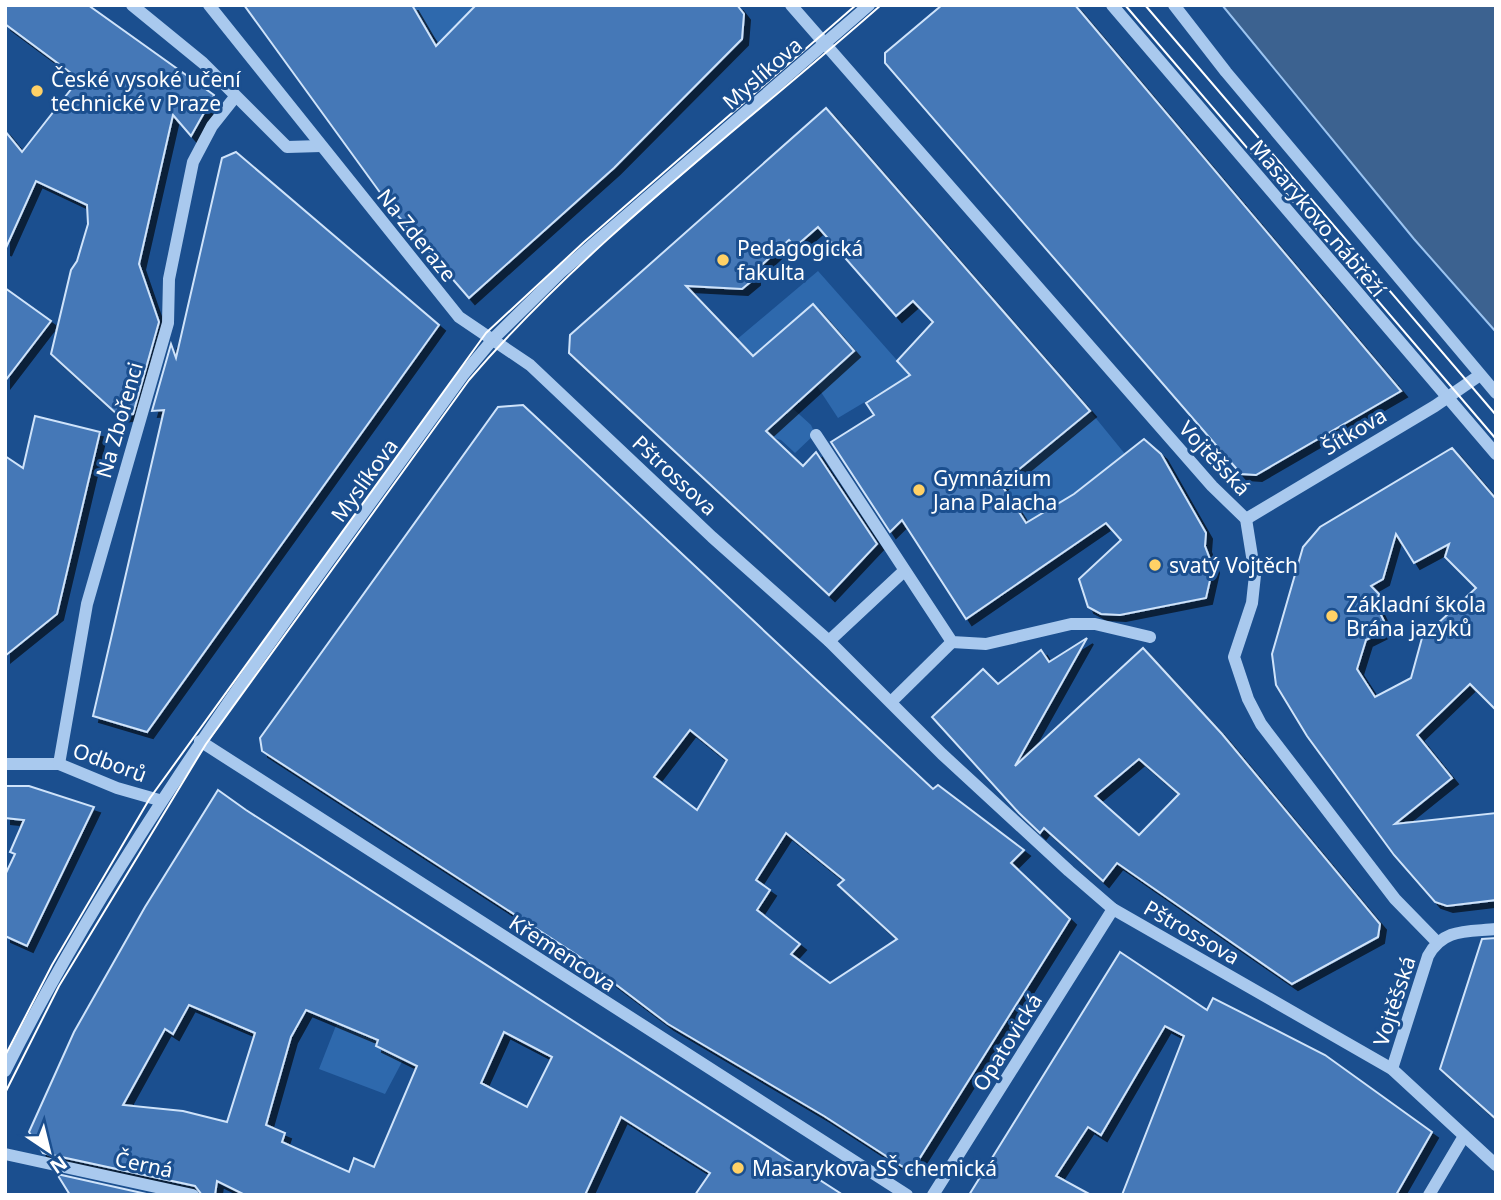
<svg xmlns="http://www.w3.org/2000/svg" width="1501" height="1200" viewBox="0 0 1501 1200" font-family="'Noto Sans',sans-serif">
  <defs>
    <filter id="shadow"><feDropShadow dx="6" dy="6" stdDeviation="0" flood-color="#0009"/></filter>
  </defs>
  <rect width="100%" height="100%" fill="#1b4f8f"/>
  <!-- green -->
  <g fill="#2e69ad">
    <polygon points="412,5 476,5 439,43 415,15"/>
    <polygon points="818,271 910,375 838,418 817,386 854,351 813,305 744,364 811,425 815,434 795,453 781,440 774,438 740,405 729,346"/>
    <polygon points="1090,411 1125,454 1074,494 1043,512 1066,550 1051,561 1001,484"/>
    <polygon points="337,1023 378,1040 376,1046 403,1060 385,1094 319,1069"/>
  </g>
  <!-- water -->
  <polygon fill="#3c6290" stroke="#9cc4f0" stroke-width="2" points="1222,5 1496,5 1496,332 1414,239"/>
  <!-- building -->
  <g fill="#4478b7" stroke="#cfe3fa" stroke-width="2" fill-rule="evenodd" filter="url(#shadow)">
    <polygon points="5,5 88,5 214,95 191,136 173,115 139,264 159,322 133,414 119,416 51,354 71,270 77,261 88,224 87,205 36,181 5,250 5,131 22,152 79,79 5,24"/>
    <polygon points="244,5 412,5 436,46 476,5 737,5 744,14 742,39 614,168 469,298 392,209"/>
    <polygon points="942,5 1075,5 1401,391 1256,475 1241,474 885,63 885,53"/>
    <polygon points="826,108 1090,411 1001,484 1026,523 1074,494 1144,439 1161,454 1206,533 1205,546 1213,567 1206,598 1120,615 1101,614 1088,607 1079,579 1121,540 1106,523 966,619 902,520 890,532 831,442 874,415 866,403 910,375 897,361 933,322 913,301 896,316 818,227 795,247 789,240 754,272 754,279 742,289 686,286 753,356 813,304 854,351 766,431 803,466 816,452 877,544 829,595 569,353 570,335"/>
    <polygon points="236,152 439,325 147,732 93,716 164,410 152,411 171,344 176,358 222,158"/>
    <polygon points="5,288 51,321 5,381"/>
    <path d="M 523,405 L 933,789 L 938,785 L 1024,850 L 1011,863 L 1070,919 L 911,1172 L 824,1116 L 668,1024 L 577,955 L 262,751 L 260,738 L 498,407 ZM 690,730 L 727,760 L 697,810 L 654,777 ZM 786,833 L 844,880 L 838,885 L 897,939 L 830,983 L 791,954 L 800,944 L 757,910 L 770,890 L 756,880 Z"/>
    <polygon points="35,416 100,432 57,614 5,656 5,456 23,468"/>
    <path d="M 1452,448 L 1496,499 L 1496,710 L 1470,684 L 1417,735 L 1452,778 L 1395,824 L 1496,813 L 1496,900 L 1447,906 L 1435,902 L 1394,855 L 1307,736 L 1276,685 L 1272,654 L 1303,547 L 1320,527 ZM 1396,534 L 1414,563 L 1449,544 L 1445,557 L 1476,588 L 1422,638 L 1411,678 L 1375,697 L 1357,669 L 1366,640 L 1388,629 L 1376,605 L 1379,594 L 1371,586 L 1383,579 Z"/>
    <path d="M 1087,638 L 1015,766 L 1143,648 L 1222,734 L 1380,924 L 1378,937 L 1292,984 L 1117,863 L 1103,881 L 1044,828 L 1040,833 L 1019,813 L 932,717 L 983,669 L 998,684 L 1041,650 L 1049,662 ZM 1139,759 L 1179,794 L 1139,835 L 1095,796 Z"/>
    <polygon points="5,786 29,786 94,807 27,946 5,936 5,875 15,854 10,852 24,820 5,818"/>
    <path d="M 218,790 L 246,810 L 843,1195 L 695,1195 L 710,1173 L 621,1117 L 585,1195 L 245,1195 L 217,1181 L 215,1195 L 202,1195 L 195,1186 L 43,1153 L 29,1132 L 74,1032 L 145,907 ZM 189,1005 L 255,1033 L 227,1122 L 183,1111 L 123,1105 L 165,1029 L 173,1034 ZM 306,1010 L 378,1040 L 376,1046 L 417,1066 L 374,1167 L 354,1158 L 349,1172 L 282,1142 L 285,1133 L 266,1125 L 291,1037 ZM 504,1032 L 552,1057 L 527,1107 L 481,1083 Z"/>
    <polygon points="1496,938 1496,1119 1440,1069 1482,939"/>
    <polygon points="1120,952 1207,1010 1213,998 1325,1055 1432,1132 1396,1195 1122,1195 1184,1036 1165,1026 1101,1135 1088,1127 1056,1176 1091,1195 969,1195"/>
    <polygon points="57,1174 151,1195 70,1195"/>
  </g>
  <g fill="none" stroke-linecap="round" stroke-linejoin="round">
    <!-- minor -->
    <g stroke="#a9c9ee" stroke-width="12">
      <polyline points="132,5 203,63 287,147 321,146"/>
      <polyline points="209,5 459,317 530,365 712,537 829,641 942,754 1069,871 1113,909 1392,1069 1496,1165"/>
      <polyline points="791,5 1212,486 1246,519 1255,575 1252,603 1234,657 1248,699 1261,724 1395,899 1436,941"/>
      <polyline points="1112,5 1496,454"/>
      <polyline points="1174,5 1226,72 1496,393"/>
      <polyline points="816,435 952,642 986,644 1071,624 1095,624 1150,637"/>
      <polyline points="1246,519 1435,406 1480,375"/>
      <polyline points="829,641 904,571"/>
      <polyline points="891,702 952,642"/>
      <polyline points="200,741 907,1195"/>
      <polyline points="5,764 59,764 117,788 159,800"/>
      <polyline points="59,764 87,604 168,323 169,279 193,162 212,126 235,97"/>
      <path d="M 1392,1069 L 1428,956 C 1443,928 1467,932 1496,929"/>
      <path d="M 5,1071 C 130,822 301,601 463,375 L 494,338 L 560,273 L 869,5"/>
      <polyline points="5,1154 193,1195"/>
      <polyline points="933,1195 1113,909"/>
      <polyline points="1429,1195 1464,1136"/>
    </g>
    <!-- tram -->
    <g stroke="#fff" stroke-width="2">
      <polyline points="1125,5 1496,439"/>
      <polyline points="1145,5 1496,415"/>
      <polyline points="5,1056 52,965 150,798 486,333 584,242 856,5"/>
      <path d="M 5,1093 L 59,986 L 206,744 L 469,380 C 587,242 744,126 881,5"/>
    </g>
  </g>
  <!-- markers -->
  <g fill="#ffd166" stroke="#1b4f8f" stroke-width="2.5">
    <circle cx="37" cy="91" r="7"/>
    <circle cx="723" cy="260" r="7"/>
    <circle cx="919" cy="490" r="7"/>
    <circle cx="1155" cy="565" r="7"/>
    <circle cx="1332" cy="616" r="7"/>
    <circle cx="738" cy="1168" r="7"/>
  </g>
  <g text-anchor="middle" dominant-baseline="central" stroke-width="6" stroke-linejoin="round" paint-order="stroke">
    <!-- street labels -->
    <g font-size="21" fill="#fff" stroke="#1b4f8f">
      <text transform="translate(762 73) rotate(-41)">Myslíkova</text>
      <text transform="translate(1318 218) rotate(50)">Masarykovo nábřeží</text>
      <text transform="translate(417 235) rotate(51)">Na Zderaze</text>
      <text transform="translate(119 420) rotate(-74)">Na Zbořenci</text>
      <text transform="translate(1354 431) rotate(-31)">Šítkova</text>
      <text transform="translate(1215 458) rotate(47)">Vojtěšská</text>
      <text transform="translate(675 475) rotate(43)">Pštrossova</text>
      <text transform="translate(364 480) rotate(-54)">Myslíkova</text>
      <text transform="translate(110 762) rotate(20)">Odborů</text>
      <text transform="translate(1192 932) rotate(30)">Pštrossova</text>
      <text transform="translate(563 953) rotate(33)">Křemencova</text>
      <text transform="translate(1394 1001) rotate(-72)">Vojtěšská</text>
      <text transform="translate(1007 1042) rotate(-58)">Opatovická</text>
      <text transform="translate(144 1164) rotate(12)">Černá</text>
    </g>
    <!-- poi labels -->
    <g font-size="21" fill="#fff" stroke="#1b4f8f" text-anchor="start">
      <text x="51" y="79">České vysoké učení<tspan x="51" dy="24">technické v Praze</tspan></text>
      <text x="737" y="248">Pedagogická<tspan x="737" dy="24">fakulta</tspan></text>
      <text x="933" y="478">Gymnázium<tspan x="933" dy="24">Jana Palacha</tspan></text>
      <text x="1169" y="565">svatý Vojtěch</text>
      <text x="1346" y="604">Základní škola<tspan x="1346" dy="24">Brána jazyků</tspan></text>
      <text x="752" y="1168">Masarykova SŠ chemická</text>
    </g>
  </g>
  <!-- border -->
  <rect width="1501" height="1200" fill="none" stroke="#ffffff" stroke-width="14"/>
  <!-- north arrow -->
  <g transform="translate(49 1151) rotate(145)" stroke="#1b4f8f" stroke-width="5" paint-order="stroke">
  <path d="M0-5L12 26L0 18L-12 26Z" fill="#ffffff"/>
  <text y="-10" font-size="19" font-weight="bold" text-anchor="middle" fill="#ffffff">N</text>
  </g>
</svg>
